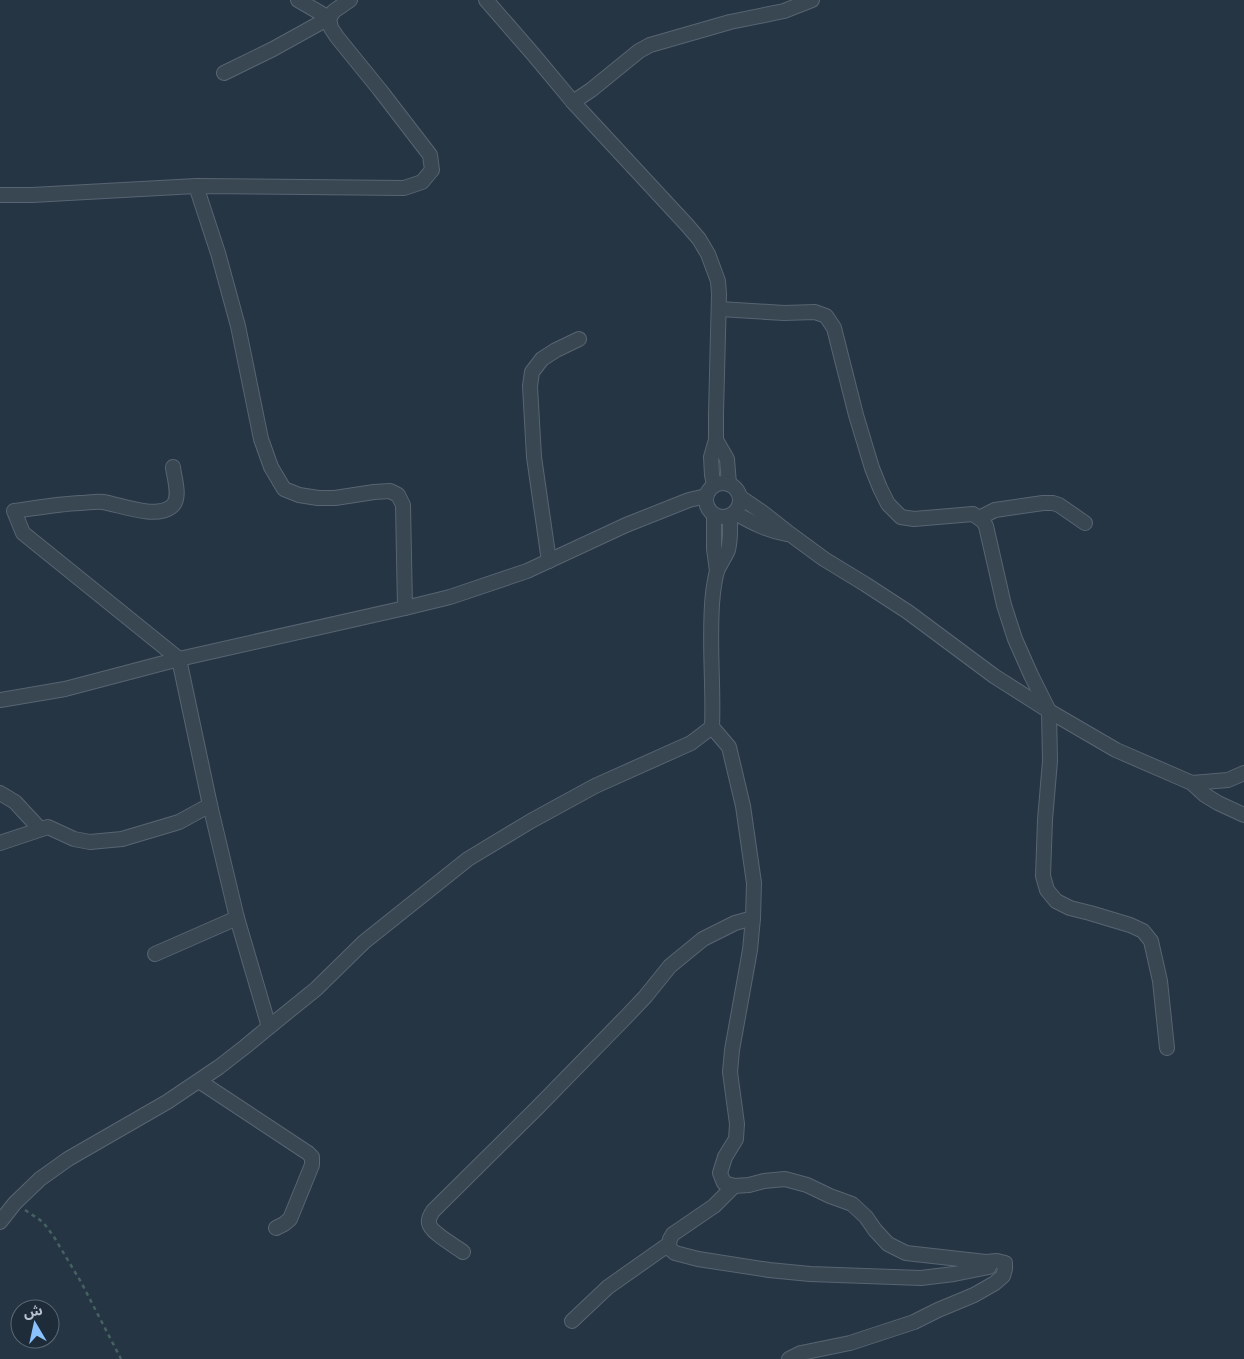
<svg xmlns="http://www.w3.org/2000/svg" width="1244" height="1359" viewBox="0 0 1244 1359" font-family="'IBM Plex Sans','Noto Sans Arabic',sans-serif">
  <rect width="100%" height="100%" fill="#253544"/>
  <g fill="none" stroke-linecap="round" stroke-linejoin="round">
    <!-- minor casing -->
    <g stroke="#586471" stroke-width="16">
      <g id="minor">
        <polyline points="298,0 329,18"/>
        <polyline points="486,0 533,54 573,102 687,225 699,239 708,254 718,281 719,294 716,414 716,440 711,457 712,475 714,485"/>
        <polyline points="224,73 273,49 329,18 334,11 350,0"/>
        <polyline points="573,102 591,90 639,51 650,45 730,22 784,11 812,0"/>
        <polyline points="196,186 218,253 238,326 261,439 271,467 284,489 299,495 318,498 335,498 374,492 390,491 398,495 403,505 405,608"/>
        <polyline points="0,195 32,195 196,186 404,188 422,182 432,170 430,155 380,90 337,37 331,28 329,18"/>
        <polyline points="720,309 784,313 815,312 826,316 834,328 856,415 872,468 880,488 888,504 901,517 914,519 973,514 983,521 986,526 1004,605 1015,639 1031,675 1049,711 1050,761 1045,820 1043,876 1047,890 1056,901 1070,908 1090,913 1130,925 1143,931 1151,941 1160,981 1167,1048"/>
        <polyline points="716,440 727,459 729,484"/>
        <path d="M 173,467 C 174,478 182,499 171,507 C 155,519 121,505 103,502 C 95,501 87,503 80,503 C 58,504 36,508 14,511 L 23,533 L 179,659 L 210,805 L 237,918 L 269,1027"/>
        <circle cx="723" cy="500" r="17"/>
        <polyline points="740,497 762,512 790,534 824,559 865,584 908,612 994,676 1049,711 1116,750 1192,783 1205,795 1218,803 1244,815"/>
        <path d="M 735,513 C 751,522 768,531 787,534"/>
        <polyline points="714,515 714,549 717,571"/>
        <path d="M 730,516 C 730,527 731,539 728,550 C 725,557 720,564 717,571 C 715,578 714,586 713,593 C 708,638 714,683 712,727 L 729,747 L 743,806 L 754,883 L 753,918 L 750,950 L 732,1050 L 730,1072 L 737,1124 L 736,1139 L 725,1157 L 720,1173 L 724,1183 L 734,1186 L 749,1185 L 764,1181 L 785,1179 L 807,1185 L 830,1196 L 852,1204 L 866,1217 L 875,1230 L 888,1244 L 906,1253 L 986,1262 L 997,1261 L 1005,1263 L 1005,1269 L 1003,1276 L 995,1283 L 974,1295 L 938,1310 L 914,1322 L 850,1343 L 801,1353 L 789,1359"/>
        <polyline points="979,518 995,510 1043,503 1053,503 1059,505 1085,523"/>
        <polyline points="549,561 534,457 530,386 532,372 542,359 556,350 579,339"/>
        <polyline points="0,700 65,689 179,659 405,608 450,597 527,571 626,525 689,500 706,496"/>
        <polyline points="1192,783 1228,780 1244,773"/>
        <polyline points="0,793 15,802 40,829"/>
        <polyline points="0,843 48,827 74,839 90,842 122,839 179,822 210,805"/>
        <polyline points="155,954 237,918"/>
        <polyline points="199,1081 308,1153 312,1157 312,1165 290,1219 284,1224 276,1228"/>
        <polyline points="734,1186 714,1206 673,1234 670,1239 669,1244 670,1249 675,1253 698,1259 769,1270 810,1274 921,1278 954,1274 989,1267"/>
        <polyline points="0,1222 15,1203 40,1179 68,1159 167,1102 219,1067 246,1046 269,1027 316,989 364,942 468,859 531,821 595,786 691,743 712,727"/>
        <path d="M 463,1252 C 455,1246 430,1232 429,1223 C 428,1218 431,1215 433,1211 L 537,1108 L 626,1017 L 645,997 L 670,966 L 703,939 L 735,923 L 753,918"/>
        <polyline points="572,1321 608,1287 669,1244"/>
      </g>
    </g>
    <!-- path -->
    <polyline stroke="#456161" stroke-width="2.5" stroke-dasharray="4 4" stroke-linecap="butt" points="25,1210 43,1222 54,1237 81,1282 121,1359"/>
    <!-- minor -->
    <use href="#minor" stroke="#394753" stroke-width="14"/>
  </g>
  <!-- north arrow -->
  <g transform="translate(35 1324) rotate(351)"><circle r="24" fill="#1e2c39" stroke="#5b6874"/>
  <path d="M0-4L9 19L0 12L-9 19Z" fill="#8ac2ff"/>
  <text y="-8" font-size="14" font-weight="bold" text-anchor="middle" fill="#b7c1cd">ش</text>
  </g>
</svg>
